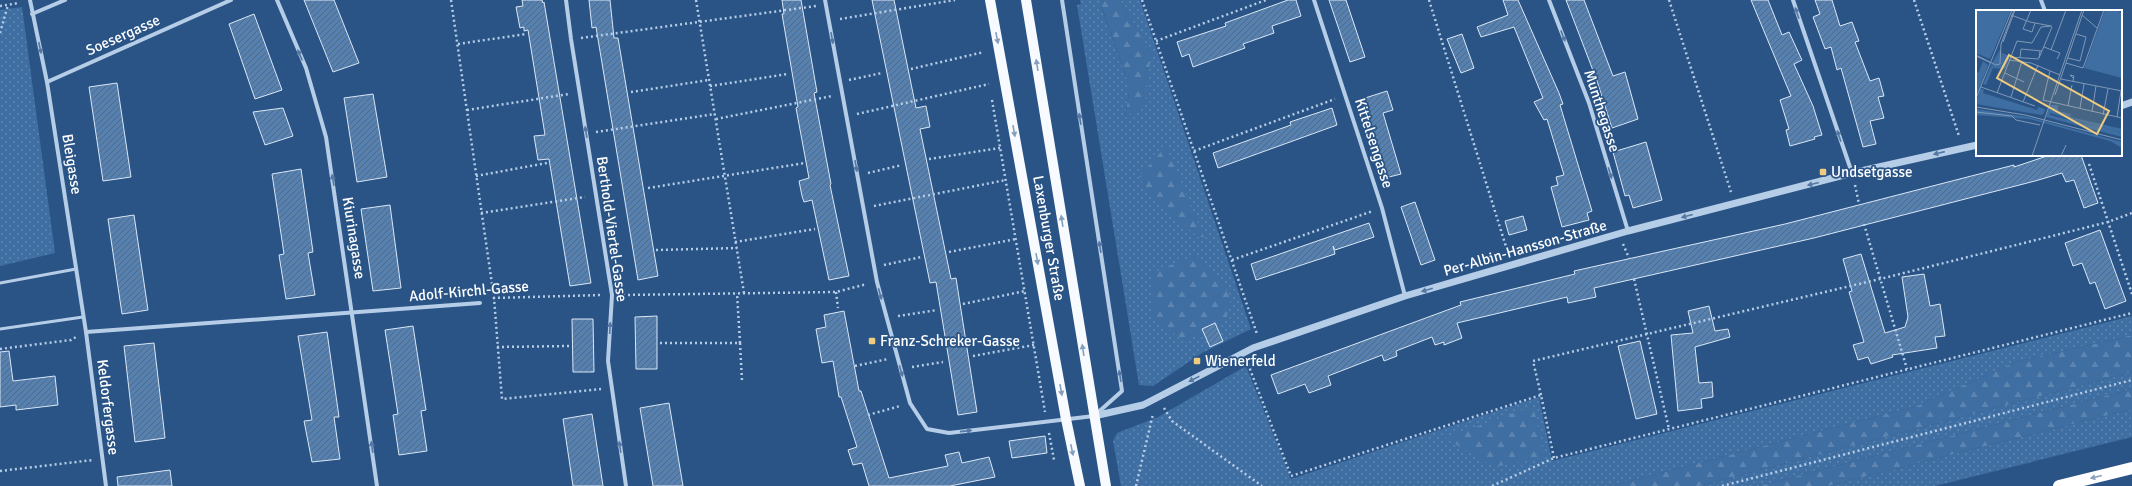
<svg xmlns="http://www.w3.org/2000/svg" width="2132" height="486" viewBox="0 0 2132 486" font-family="Signika,sans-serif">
  <defs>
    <pattern id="grass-dots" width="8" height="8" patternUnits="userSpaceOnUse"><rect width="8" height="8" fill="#3f6ea2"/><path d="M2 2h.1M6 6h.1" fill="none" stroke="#5c84b0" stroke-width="1.8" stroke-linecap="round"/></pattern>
    <pattern id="forest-firs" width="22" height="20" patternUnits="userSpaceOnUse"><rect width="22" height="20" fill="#3f6ea2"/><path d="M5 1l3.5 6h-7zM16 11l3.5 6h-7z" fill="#5c84b0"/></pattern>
    <pattern id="building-hatch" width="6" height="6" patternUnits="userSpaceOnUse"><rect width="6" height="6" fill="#5680af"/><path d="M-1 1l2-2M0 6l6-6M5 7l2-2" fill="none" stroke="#526982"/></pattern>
  </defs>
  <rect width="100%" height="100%" fill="#2a5486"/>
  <!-- grass -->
  <g fill="url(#grass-dots)">
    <polygon points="1080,0 1104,0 1101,6 1130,87 1125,118 1151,54 1120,0 1140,0 1251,329 1202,353 1153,386 1139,385 1077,5 1081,4"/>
    <polygon points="22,7 55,253 0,266 0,10"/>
    <polygon points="2132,316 2132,335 2016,362 1917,406 1611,486 1121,486 1113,441 1117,433 1158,417 1246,366 1291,479 1539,397 1552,461"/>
    <polygon points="2132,372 2132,389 1759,486 1699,486"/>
    <polygon points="2132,409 2132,437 1935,486 1828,486"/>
  </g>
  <!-- forest -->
  <g fill="url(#forest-firs)">
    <polygon points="1104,0 1120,0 1151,54 1145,102 1125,118 1130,87 1101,5"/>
    <polygon points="1166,146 1207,244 1152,199 1139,177"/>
    <polygon points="1196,255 1231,296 1226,321 1184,342 1152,316 1152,273"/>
    <polygon points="2132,335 2132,372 1699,486 1611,486 1917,406 2016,362"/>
    <polygon points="2132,389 2132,409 1828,486 1759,486"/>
    <polygon points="1533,406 1545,457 1494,467 1445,438"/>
  </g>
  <!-- building -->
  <g fill="url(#building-hatch)" stroke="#d9e7f6">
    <polygon points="304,0 334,0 359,63 333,72"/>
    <polygon points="522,0 542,0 543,3 544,2 591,283 570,286 549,159 538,160 534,136 545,135 528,30 524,31 524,27 520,28 516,7 523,6"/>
    <polygon points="589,0 610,0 614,38 618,38 658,276 638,280 596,27 592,28"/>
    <polygon points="782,0 801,0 817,92 814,93 831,184 830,185 849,276 829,280 812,200 804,202 802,196 799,181 809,178 796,108 798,107 782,14 784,14"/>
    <polygon points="872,0 894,0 916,108 926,106 930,127 920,129 951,279 956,278 977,412 958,415 936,282 930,283"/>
    <polygon points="1288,0 1296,0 1301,16 1272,26 1274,33 1243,44 1245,48 1193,67 1189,54 1182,57 1177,42 1226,26 1225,23"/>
    <polygon points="1329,0 1346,0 1365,57 1350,62"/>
    <polygon points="1503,0 1518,0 1559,93 1563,104 1560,105 1592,211 1587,213 1589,220 1562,227 1551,187 1558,185 1556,177 1564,175 1547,119 1544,120 1534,102 1543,98 1514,27 1481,37 1477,27 1508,15"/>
    <polygon points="1566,0 1584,0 1613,76 1625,72 1638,119 1612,128 1597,81"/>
    <polygon points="1751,0 1768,0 1782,35 1789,32 1801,58 1802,60 1794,64 1813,106 1822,135 1814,137 1815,139 1790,146 1786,130 1789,129 1780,100 1791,96"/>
    <polygon points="1815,0 1832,0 1840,26 1852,22 1859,41 1855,42 1870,81 1879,78 1884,96 1878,97 1884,118 1870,121 1876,144 1863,147 1841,68 1837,70 1831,47 1825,49 1813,17 1820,14"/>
    <polygon points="254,14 282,90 255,99 229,24"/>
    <polygon points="1462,34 1474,68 1461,73 1447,39"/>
    <polygon points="117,83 131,177 103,181 89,87"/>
    <polygon points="1387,91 1393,110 1383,113 1401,174 1385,178 1362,99"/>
    <polygon points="373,94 387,177 357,182 344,98"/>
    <polygon points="283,108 293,136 265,145 253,112"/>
    <polygon points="1332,108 1337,125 1218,168 1213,153 1291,125 1290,122"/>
    <polygon points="1646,142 1662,200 1633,208 1629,195 1625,196 1613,152"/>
    <polygon points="2050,155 2081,155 2098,203 2084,208 2074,180 2066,182 2062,173 2035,181 1814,238 1594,288 1596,297 1568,303 1567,297 1457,323 1462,338 1444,345 1444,342 1435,345 1432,337 1396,351 1397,356 1384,361 1382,355 1328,376 1331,385 1309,393 1305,384 1278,394 1271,375 1461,305 1460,302 1575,274 1574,271 1785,224 2014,165 2014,167"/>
    <polygon points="301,169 313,252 308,253 315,295 286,299 279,255 284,254 272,174"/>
    <polygon points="1415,202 1435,260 1421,265 1401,207"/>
    <polygon points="390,205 401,288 373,291 361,209"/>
    <polygon points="134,215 148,310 122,314 108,219"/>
    <polygon points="1523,216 1527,230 1509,235 1505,221"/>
    <polygon points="1369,223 1374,237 1335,250 1333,246 1335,254 1256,280 1251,264"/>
    <polygon points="2100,230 2126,301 2105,309 2095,282 2090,284 2082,263 2073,266 2065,243"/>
    <polygon points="1861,254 1885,333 1905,327 1908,317 1902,277 1924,274 1930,306 1940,304 1945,336 1935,337 1937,348 1892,355 1893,357 1871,364 1868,357 1858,360 1853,345 1864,342 1849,292 1852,291 1843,259"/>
    <polygon points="1709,306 1715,331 1728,329 1730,337 1695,347 1699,383 1712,382 1713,397 1701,399 1702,408 1678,411 1671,335 1693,333 1688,311"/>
    <polygon points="844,311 859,391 861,391 889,478 948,466 945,455 959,452 962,463 989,457 995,477 950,486 869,486 862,463 853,465 848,450 857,447 841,397 839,397 833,361 822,363 816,329 826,327 824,315"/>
    <polygon points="657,316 657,369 636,369 635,317"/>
    <polygon points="572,319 593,319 594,372 573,372"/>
    <polygon points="1215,323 1223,341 1210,347 1202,329"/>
    <polygon points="413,326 426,410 421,411 427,451 399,455 393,415 398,414 385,330"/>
    <polygon points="327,332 339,417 334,417 340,459 312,462 304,421 312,420 298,336"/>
    <polygon points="1640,341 1657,414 1636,419 1618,346"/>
    <polygon points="154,343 165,438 135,442 124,346"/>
    <polygon points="9,351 13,381 55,376 58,405 16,410 16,405 0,407 0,352"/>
    <polygon points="669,403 683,486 653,486 640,408"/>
    <polygon points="592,414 603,486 573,486 563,419"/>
    <polygon points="1045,436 1047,453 1012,458 1009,441"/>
    <polygon points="170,470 172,486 118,486 117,477"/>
  </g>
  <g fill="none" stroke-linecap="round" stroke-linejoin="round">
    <!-- path -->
    <g stroke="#b6cde7" stroke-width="2.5" stroke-dasharray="2 3" stroke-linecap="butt">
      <polyline points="451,0 494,298 502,399 601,389"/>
      <polyline points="696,0 744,293"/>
      <polyline points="1142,0 1257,334"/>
      <polyline points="1429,0 1508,253"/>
      <polyline points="1669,0 1731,192"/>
      <polyline points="1914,0 1959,136"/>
      <polyline points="0,6 19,3"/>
      <polyline points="840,19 955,0"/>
      <polyline points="0,33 8,5"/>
      <polyline points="581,38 816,6"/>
      <polyline points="1156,41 1266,0"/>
      <polyline points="458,44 526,34"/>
      <polyline points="911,69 984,52"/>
      <polyline points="849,80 882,73"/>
      <polyline points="710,86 788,74"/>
      <polyline points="631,92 709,80"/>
      <polyline points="992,100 1045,412"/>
      <polyline points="467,110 569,94"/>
      <polyline points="857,114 989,84"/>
      <polyline points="716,119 832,96"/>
      <polyline points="596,132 715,114"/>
      <polyline points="1194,151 1335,99"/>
      <polyline points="929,159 1000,148"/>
      <polyline points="2089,164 2132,294"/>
      <polyline points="868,173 902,165"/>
      <polyline points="476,176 547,163"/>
      <polyline points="1855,185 1859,204"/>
      <polyline points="648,188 805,163"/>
      <polyline points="874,206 1006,180"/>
      <polyline points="481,213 585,197"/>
      <polyline points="1864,224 1907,369"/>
      <polyline points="735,242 815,229"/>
      <polyline points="1623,244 1629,258"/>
      <polyline points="656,250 737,248"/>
      <polyline points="949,252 1016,239"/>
      <polyline points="1232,260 1373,211"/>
      <polyline points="884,265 921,257"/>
      <polyline points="1634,279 1669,429"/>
      <polyline points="836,292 838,308"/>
      <polyline points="623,295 836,292 867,284"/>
      <polyline points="493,298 602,295"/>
      <polyline points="963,304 1025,291"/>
      <polyline points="898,316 937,310"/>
      <polyline points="660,343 740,343 737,293"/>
      <polyline points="740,343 742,381"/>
      <polyline points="497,347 570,346"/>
      <polyline points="0,349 71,340 76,337"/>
      <polyline points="973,356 1034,345"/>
      <polyline points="1248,364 1291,476 1541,395 1554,458"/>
      <polyline points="855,366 888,359"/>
      <polyline points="912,367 943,362"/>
      <polyline points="1541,395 1533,361 1880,279 2108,222 2132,213"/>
      <polyline points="1164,408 1172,421 1262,486"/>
      <polyline points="868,415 900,406"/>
      <polyline points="1049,433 1054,460"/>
      <polyline points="0,471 93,460"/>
      <polyline points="1136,486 1153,414"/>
      <polyline points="1492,486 1554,458 2132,313"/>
      <polyline points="1722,486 2132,380"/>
    </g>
    <!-- service -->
    <g stroke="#b6cde7" stroke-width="3">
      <polyline points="0,283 76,269"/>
      <polyline points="0,329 83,317"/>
    </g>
    <!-- minor -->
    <g stroke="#b6cde7" stroke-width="4">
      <polyline points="30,0 47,82 86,332 106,486"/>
      <polyline points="277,0 306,68 326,137 377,486"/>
      <polyline points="566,0 571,39 612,295 608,361 626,486"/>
      <polyline points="825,0 877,282 910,403 927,429 949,433 1094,416 1122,391 1062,0"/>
      <polyline points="1314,0 1382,208 1405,296"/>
      <polyline points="1549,0 1589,103 1628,231"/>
      <polyline points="1793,0 1852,173"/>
      <polyline points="2041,0 2045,11"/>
      <polyline points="32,14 65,0"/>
      <polyline points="47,82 231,0"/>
      <polyline points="86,332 480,303"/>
    </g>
    <!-- tertiary -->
    <g stroke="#b6cde7" stroke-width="7">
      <polyline points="2121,106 2132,102"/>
      <polyline points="1094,416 1143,405 1253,348 1405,296 1628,231 1852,173 1977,145"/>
    </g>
    <!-- primary -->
    <g stroke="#f7fafe" stroke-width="10">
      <polyline points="990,0 1066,419 1080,486"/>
      <polyline points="1026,0 1106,486"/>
    </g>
    <!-- motorway -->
    <polyline stroke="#fff" stroke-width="12" points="2059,486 2132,468"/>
  </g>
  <!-- one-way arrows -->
  <defs><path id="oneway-solid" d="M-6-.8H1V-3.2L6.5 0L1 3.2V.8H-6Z"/></defs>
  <g fill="#5478a3">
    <use href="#oneway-solid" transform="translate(1797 13) rotate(-109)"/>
    <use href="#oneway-solid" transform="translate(1563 36) rotate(69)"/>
    <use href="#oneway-solid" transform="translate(832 38) rotate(80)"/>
    <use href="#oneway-solid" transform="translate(40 48) rotate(78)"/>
    <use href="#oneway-solid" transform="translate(300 55) rotate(-113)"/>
    <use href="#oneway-solid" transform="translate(1080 119) rotate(-99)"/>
    <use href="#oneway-solid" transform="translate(586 132) rotate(-99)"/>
    <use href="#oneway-solid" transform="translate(1839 136) rotate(-109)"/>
    <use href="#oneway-solid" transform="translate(1939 153) rotate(167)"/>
    <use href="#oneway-solid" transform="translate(856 166) rotate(80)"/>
    <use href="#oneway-solid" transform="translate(1610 173) rotate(73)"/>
    <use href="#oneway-solid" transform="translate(333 180) rotate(-99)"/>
    <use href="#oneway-solid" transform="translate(1813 184) rotate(166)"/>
    <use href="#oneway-solid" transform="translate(1687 216) rotate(165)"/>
    <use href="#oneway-solid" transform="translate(1100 247) rotate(-99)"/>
    <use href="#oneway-solid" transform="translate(1427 290) rotate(164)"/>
    <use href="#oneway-solid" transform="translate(880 294) rotate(75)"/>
    <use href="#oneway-solid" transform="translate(610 328) rotate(-87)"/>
    <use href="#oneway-solid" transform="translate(901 371) rotate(74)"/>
    <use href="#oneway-solid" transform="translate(1120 376) rotate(-99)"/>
    <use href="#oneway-solid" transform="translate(1194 379) rotate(153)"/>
    <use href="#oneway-solid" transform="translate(966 431) rotate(-6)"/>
    <use href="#oneway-solid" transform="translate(372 447) rotate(-98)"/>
    <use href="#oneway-solid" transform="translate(620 447) rotate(-98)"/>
  </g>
  <g fill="#869fbc">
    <use href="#oneway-solid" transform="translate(997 38) rotate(79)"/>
    <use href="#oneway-solid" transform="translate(1037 65) rotate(-99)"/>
    <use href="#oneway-solid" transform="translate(1014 131) rotate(80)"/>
    <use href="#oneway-solid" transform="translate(1062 221) rotate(-99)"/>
    <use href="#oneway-solid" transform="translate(1037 259) rotate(80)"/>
    <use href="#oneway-solid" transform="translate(1083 350) rotate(-99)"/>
    <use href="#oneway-solid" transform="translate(1061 390) rotate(80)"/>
    <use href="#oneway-solid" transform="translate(1072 450) rotate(78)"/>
  </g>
  <use fill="#8aa1bc" href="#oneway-solid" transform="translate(2096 477) rotate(166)"/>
  <!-- markers -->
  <g fill="#eecb7e" stroke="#2a5486" stroke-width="1.5">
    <rect x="1819" y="168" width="8" height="8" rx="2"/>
    <rect x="868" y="337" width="8" height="8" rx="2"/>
    <rect x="1193" y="357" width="8" height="8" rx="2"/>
  </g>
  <g text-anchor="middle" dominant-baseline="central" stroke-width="3.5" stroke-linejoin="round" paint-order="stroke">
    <!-- street labels -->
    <g font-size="15" fill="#fff" stroke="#2a5486">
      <text transform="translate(123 35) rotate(-24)">Soesergasse</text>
      <text transform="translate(1602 111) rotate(72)">Munthegasse</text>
      <text transform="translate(1374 143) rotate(72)">Kittelsengasse</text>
      <text transform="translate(72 164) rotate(81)">Bleigasse</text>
      <text transform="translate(612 229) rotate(82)">Berthold-Viertel-Gasse</text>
      <text transform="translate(354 238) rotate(81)">Kiurinagasse</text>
      <text transform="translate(1049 238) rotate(80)">Laxenburger Straße</text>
      <text transform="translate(1525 248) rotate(-16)">Per-Albin-Hansson-Straße</text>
      <text transform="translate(469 291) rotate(-5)">Adolf-Kirchl-Gasse</text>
      <text transform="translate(108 407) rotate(83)">Keldorfergasse</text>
    </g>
    <!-- poi labels -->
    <g font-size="15" fill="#fff" stroke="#2a5486" text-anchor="start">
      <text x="1831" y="172">Undsetgasse</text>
      <text x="880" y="341">Franz-Schreker-Gasse</text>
      <text x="1205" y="361">Wienerfeld</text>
    </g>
  </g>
  <!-- overview -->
  <g transform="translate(1976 10)">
    <rect width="146" height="146" fill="#2a5486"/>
    <path d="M 25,38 L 26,48 L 26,43 L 34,46 L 29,59 L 17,58 L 10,75 L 7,74 L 15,56 L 18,57 L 15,55 ZM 4,78 L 8,80 L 7,83 L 61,100 L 62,97 L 69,99 L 70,96 L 68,103 L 65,104 L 0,93 ZM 74,95 L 82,95 L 82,101 L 95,104 L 94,107 L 146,119 L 146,127 L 70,107 ZM 74,103 L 141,121 L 145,123 L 74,105 ZM 0,99 L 52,107 L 146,132 L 146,138 L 134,131 L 53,109 L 0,105 Z" fill="#3f6ea2" fill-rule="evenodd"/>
    <path d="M 5,92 L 65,103 L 67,101 L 68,103 L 66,105 L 0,94 ZM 73,103 L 141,121 L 146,126 L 72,106 L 72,104 L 73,106 L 77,107 L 144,124 Z" fill="#3f6ea2"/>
    <path d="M 0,0 L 35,0 L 14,49 L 0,43 ZM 7,51 L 12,55 L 0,87 L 0,63 L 3,62 Z" fill="#3f6ea2"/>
    <path d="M 129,0 L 140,0 L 146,3 L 146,68 L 108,58 Z" fill="#3f6ea2"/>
    <path fill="none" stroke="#7f98b6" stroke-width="1" d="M 55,0 L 47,19 L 56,22 L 59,13M 35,5 L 54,12 L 75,16M 106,5 L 121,18M 27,32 L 39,0M 68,37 L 84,43 L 81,49M 75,40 L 90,0M 64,41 L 63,48 L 76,17M 0,45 L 20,55 L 24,54 L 25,34 L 38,0M 0,46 L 15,53M 34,47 L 63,49M 44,48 L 45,39 L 66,41M 92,48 L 104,51 L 110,27 L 100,24M 33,50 L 55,53 L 84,65M 90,53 L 107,58 L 128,0M 74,61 L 67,90 L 146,108M 29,63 L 48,72M 85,69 L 146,81M 97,71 L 98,66 L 94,65 L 98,69M 5,77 L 59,96M 21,83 L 41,31 L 56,33 L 65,17 L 76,16M 79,85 L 108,0M 35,87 L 46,51M 0,88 L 36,0M 47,92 L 62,55M 92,96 L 96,75M 0,97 L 49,105 L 146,130M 104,98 L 108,74M 0,102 L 36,106 L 40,110 L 64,115M 116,102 L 120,76M 127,105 L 132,79M 141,107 L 145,81M 56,146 L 106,0M 85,146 L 90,135"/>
    <path fill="#eecb7e" fill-opacity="0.15" stroke="#eecb7e" stroke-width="2" d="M 33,45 L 133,101 L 121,124 L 21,68 Z"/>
    <rect width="146" height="146" fill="none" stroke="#fff" stroke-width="2"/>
  </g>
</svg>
